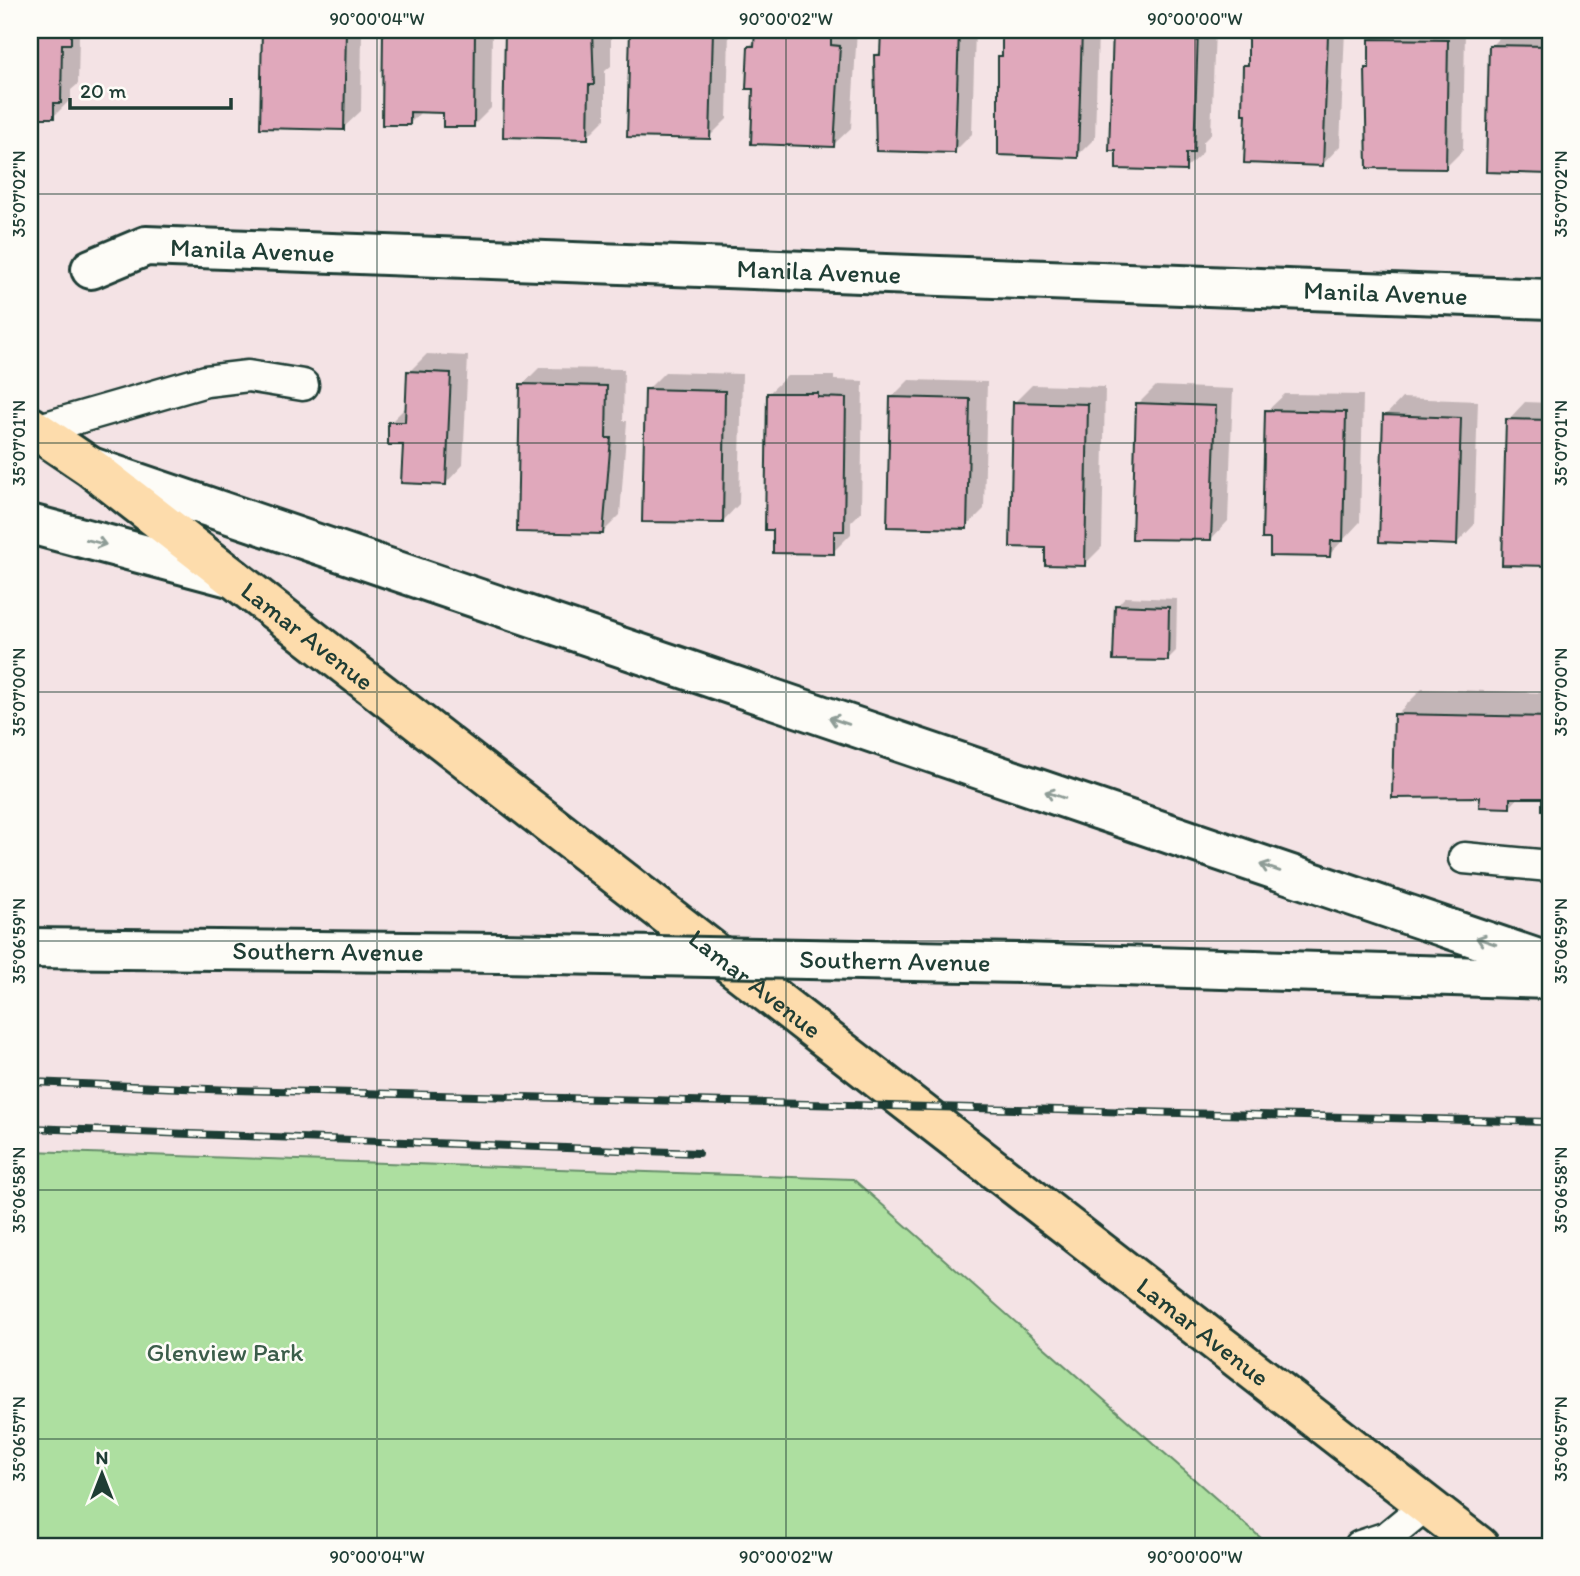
<svg xmlns="http://www.w3.org/2000/svg" width="1580" height="1576" viewBox="0 0 1580 1576" font-family="Itim,sans-serif">
  <rect width="100%" height="100%" fill="#f4e3e5"/>
  <filter id="ink" filterUnits="userSpaceOnUse"><feTurbulence type="fractalNoise" baseFrequency=".0143" numOctaves="2"/><feDisplacementMap in="SourceGraphic" scale="14" xChannelSelector="R" yChannelSelector="G"/><feConvolveMatrix kernelMatrix="1 2 1 2 8 2 1 2 1" color-interpolation-filters="sRGB"/></filter>
  <g filter="url(#ink)">
    <!-- green -->
    <polygon fill="#addfa0" stroke="#668e6a" stroke-width="2" points="30,1151 853,1179 1270,1546 30,1546"/>
    <!-- shadow -->
    <g fill="#0003">
      <polygon points="30,30 83,30 79,34 78,84 71,90 71,99 53,117 30,116"/>
      <polygon points="264,30 362,30 361,111 343,128 262,126"/>
      <polygon points="385,30 492,30 491,108 473,126 444,111 422,111 410,123 384,123"/>
      <polygon points="507,30 611,30 611,66 605,71 605,119 587,137 505,135"/>
      <polygon points="632,30 729,30 727,119 709,137 629,135"/>
      <polygon points="757,30 857,30 851,128 833,145 755,87 749,46 756,40"/>
      <polygon points="882,30 975,30 972,134 954,152 875,99 876,55 882,49"/>
      <polygon points="1003,30 1098,30 1095,138 1077,156 998,103"/>
      <polygon points="1114,30 1215,30 1211,134 1203,142 1203,152 1185,169 1111,150"/>
      <polygon points="1253,30 1345,30 1340,146 1323,164 1248,112 1245,66 1249,62 1250,33"/>
      <polygon points="1380,30 1465,30 1463,150 1445,168 1371,39"/>
      <polygon points="1507,30 1550,30 1550,173 1488,170 1491,46"/>
      <polygon points="427,354 468,356 463,465 446,483 390,423 408,405 409,372"/>
      <polygon points="539,368 624,369 623,421 627,421 620,515 603,532 522,385"/>
      <polygon points="665,372 742,374 739,504 722,522 647,390"/>
      <polygon points="787,376 834,376 834,380 863,381 861,512 851,522 851,534 833,552 769,393"/>
      <polygon points="909,380 987,382 984,509 966,527 891,398"/>
      <polygon points="1032,385 1105,387 1102,547 1084,565 1047,546 1014,403"/>
      <polygon points="1156,386 1233,389 1228,521 1211,539 1138,404"/>
      <polygon points="1285,394 1363,395 1360,522 1329,555 1267,411"/>
      <polygon points="1402,398 1478,401 1474,525 1457,543 1385,416"/>
      <polygon points="1525,402 1550,403 1550,564 1504,563 1508,420"/>
      <polygon points="1125,597 1177,599 1176,651 1167,660 1117,606"/>
      <polygon points="1422,689 1550,693 1550,808 1544,808 1544,796 1520,796 1510,807 1482,795 1396,715"/>
    </g>
    <!-- building -->
    <g fill="#e0a8bb" stroke="#1f3d34" stroke-width="2">
      <polygon points="30,30 71,30 71,44 62,44 61,103 54,103 54,118 30,118"/>
      <polygon points="262,30 346,30 344,130 260,128"/>
      <polygon points="383,30 475,30 474,127 443,127 443,113 410,112 410,125 382,125"/>
      <polygon points="505,30 592,30 594,85 589,85 588,139 503,137"/>
      <polygon points="630,30 713,30 710,139 627,137"/>
      <polygon points="755,30 831,30 831,45 840,46 834,147 751,144 753,89 746,89 748,46 754,46"/>
      <polygon points="881,30 959,30 955,153 876,151 874,55 880,55"/>
      <polygon points="1002,30 1082,30 1078,158 998,155 998,56 1002,56"/>
      <polygon points="1113,30 1198,30 1194,153 1186,153 1186,171 1116,169 1116,151 1109,151"/>
      <polygon points="1248,32 1328,35 1323,166 1244,163 1246,114 1242,114 1243,65 1248,65"/>
      <polygon points="1369,39 1448,40 1446,169 1367,168 1365,68 1369,68"/>
      <polygon points="1489,45 1550,46 1550,174 1486,172"/>
      <polygon points="407,371 451,373 446,485 401,483 403,445 388,445 388,422 405,422"/>
      <polygon points="520,384 607,386 606,438 611,438 603,534 517,532"/>
      <polygon points="645,389 725,391 723,523 642,522"/>
      <polygon points="767,393 818,393 818,397 846,398 844,531 834,531 834,554 773,553 773,530 765,530"/>
      <polygon points="890,397 970,399 967,529 887,527"/>
      <polygon points="1013,402 1088,404 1085,566 1045,565 1045,548 1010,547"/>
      <polygon points="1136,403 1216,406 1211,540 1132,539"/>
      <polygon points="1265,410 1346,412 1343,541 1331,541 1330,557 1270,556 1270,539 1262,539"/>
      <polygon points="1383,415 1461,418 1457,545 1379,542"/>
      <polygon points="1506,419 1550,420 1550,566 1502,565"/>
      <polygon points="1115,605 1169,607 1168,661 1113,660"/>
      <polygon points="1394,714 1550,717 1550,810 1542,810 1542,798 1510,798 1510,808 1479,807 1480,797 1392,798"/>
    </g>
    <g fill="none" stroke-linecap="round" stroke-linejoin="round">
      <!-- lane casing -->
      <g stroke="#1f3d34" stroke-width="35">
        <g id="lane">
          <polyline points="36,430 206,381 248,376 303,385"/>
          <polyline points="1464,858 1550,866"/>
          <polyline points="1360,1546 1387,1537 1426,1505"/>
        </g>
      </g>
      <!-- street casing -->
      <g stroke="#1f3d34" stroke-width="44">
        <g id="street">
          <path id="s1" d="M 91,269 L 146,246 L 1550,299"/>
        </g>
      </g>
      <!-- secondary casing -->
      <g stroke="#1f3d34" stroke-width="44">
        <g id="secondary">
          <polyline points="94,468 1550,963"/>
          <polyline points="30,524 233,578"/>
          <path id="s2" d="M 30,948 L 499,953"/>
          <polyline points="1020,963 1550,979"/>
        </g>
      </g>
      <!-- primary casing -->
      <g stroke="#1f3d34" stroke-width="44">
        <g id="primary">
          <path id="s3" d="M 30,426 L 89,466 L 1479,1546"/>
        </g>
      </g>
      <!-- lane -->
      <use href="#lane" stroke="#fdfcf7" stroke-width="30"/>
      <!-- street -->
      <use href="#street" stroke="#fdfcf7" stroke-width="38"/>
      <!-- secondary -->
      <use href="#secondary" stroke="#fdfcf7" stroke-width="38"/>
      <!-- primary -->
      <use href="#primary" stroke="#fddcac" stroke-width="38"/>
      <!-- rail casing -->
      <g stroke="#1f3d34" stroke-width="8">
        <g id="rail">
          <polyline points="30,1082 234,1090 1550,1122"/>
          <polyline points="30,1128 698,1153"/>
        </g>
      </g>
      <!-- rail -->
      <use href="#rail" stroke="#fdfcf7" stroke-width="5" stroke-dasharray="16" stroke-linecap="butt"/>
      <!-- secondary-bridge casing -->
      <g stroke="#1f3d34" stroke-width="44" stroke-linecap="butt">
        <g id="secondary-bridge">
          <path id="s4" d="M 499,953 L 1020,963"/>
        </g>
      </g>
      <!-- secondary-bridge -->
      <use href="#secondary-bridge" stroke="#fdfcf7" stroke-width="38"/>
    </g>
    <!-- one-way arrows -->
    <defs><path id="oneway-shaft" d="M-6 0H5M1.5-3L5.5 0L1.5 3" fill="none" stroke-width="1.6" stroke-linecap="round" stroke-linejoin="round" transform="scale(1.75)"/></defs>
    <g stroke="#8e9c96">
      <use href="#oneway-shaft" transform="translate(96 542) rotate(15)"/>
      <use href="#oneway-shaft" transform="translate(839 721) rotate(-161)"/>
      <use href="#oneway-shaft" transform="translate(1055 795) rotate(-161)"/>
      <use href="#oneway-shaft" transform="translate(1270 868) rotate(-161)"/>
      <use href="#oneway-shaft" transform="translate(1486 941) rotate(-161)"/>
    </g>
  </g>
  <!-- ticks -->
  <path fill="none" stroke="#1f3d34" stroke-width="2" stroke-opacity="0.45" d="M 377,30 L 377,1546M 786,30 L 786,1546M 1195,30 L 1195,1546M 30,194 L 1550,194M 30,443 L 1550,443M 30,692 L 1550,692M 30,941 L 1550,941M 30,1190 L 1550,1190M 30,1439 L 1550,1439"/>
  <g text-anchor="middle" dominant-baseline="central" stroke-width="5" stroke-linejoin="round" paint-order="stroke">
    <!-- street labels -->
    <g font-size="26" fill="#1f3d34" stroke="#fdfcf7">
      <text stroke="none"><textPath href="#s1" startOffset="166">Manila Avenue</textPath></text>
      <text stroke="none"><textPath href="#s1" startOffset="733">Manila Avenue</textPath></text>
      <text stroke="none"><textPath href="#s1" startOffset="1300">Manila Avenue</textPath></text>
      <text stroke="none"><textPath href="#s3" startOffset="348">Lamar Avenue</textPath></text>
      <text stroke="none"><textPath href="#s2" startOffset="298">Southern Avenue</textPath></text>
      <text stroke="none"><textPath href="#s4" startOffset="396">Southern Avenue</textPath></text>
      <text stroke="none"><textPath href="#s3" startOffset="915">Lamar Avenue</textPath></text>
      <text stroke="none"><textPath href="#s3" startOffset="1482">Lamar Avenue</textPath></text>
    </g>
    <!-- park labels -->
    <g font-size="26" fill="#3b5d4a" stroke="#fdfcf7">
      <text x="225" y="1352">Glenview Park</text>
    </g>
  </g>
  <!-- margin -->
  <rect width="1580" height="1576" fill="none" stroke="#fdfcf7" stroke-width="77"/>
  <!-- north arrow -->
  <g transform="translate(102 1474)" stroke="#fdfcf7" stroke-width="5" paint-order="stroke">
  <path d="M0-5L12 26L0 18L-12 26Z" fill="#1f3d34"/>
  <text y="-10" font-size="19" font-weight="bold" text-anchor="middle" fill="#1f3d34">N</text>
  </g>
  <!-- scale -->
  <path d="M70 98v10h161v-10" fill="none" stroke="#1f3d34" stroke-width="3.5"/>
  <text x="80" y="98" font-size="21" fill="#1f3d34" stroke="#fdfcf7" stroke-width="5" paint-order="stroke">20 m</text>
  <rect x="38" y="38" width="1504" height="1500" fill="none" stroke="#1f3d34" stroke-width="2.5"/>
  <g font-size="18" text-anchor="middle" fill="#1f3d34">
    <text x="377" y="25">90°00'04"W</text>
    <text x="786" y="25">90°00'02"W</text>
    <text x="1195" y="25">90°00'00"W</text>
    <text transform="translate(19 194) rotate(-90)" y="6">35°07'02"N</text>
    <text transform="translate(1561 194) rotate(-90)" y="6">35°07'02"N</text>
    <text transform="translate(19 443) rotate(-90)" y="6">35°07'01"N</text>
    <text transform="translate(1561 443) rotate(-90)" y="6">35°07'01"N</text>
    <text transform="translate(19 692) rotate(-90)" y="6">35°07'00"N</text>
    <text transform="translate(1561 692) rotate(-90)" y="6">35°07'00"N</text>
    <text transform="translate(19 941) rotate(-90)" y="6">35°06'59"N</text>
    <text transform="translate(1561 941) rotate(-90)" y="6">35°06'59"N</text>
    <text transform="translate(19 1190) rotate(-90)" y="6">35°06'58"N</text>
    <text transform="translate(1561 1190) rotate(-90)" y="6">35°06'58"N</text>
    <text transform="translate(19 1439) rotate(-90)" y="6">35°06'57"N</text>
    <text transform="translate(1561 1439) rotate(-90)" y="6">35°06'57"N</text>
    <text x="377" y="1563">90°00'04"W</text>
    <text x="786" y="1563">90°00'02"W</text>
    <text x="1195" y="1563">90°00'00"W</text>
  </g>
</svg>
